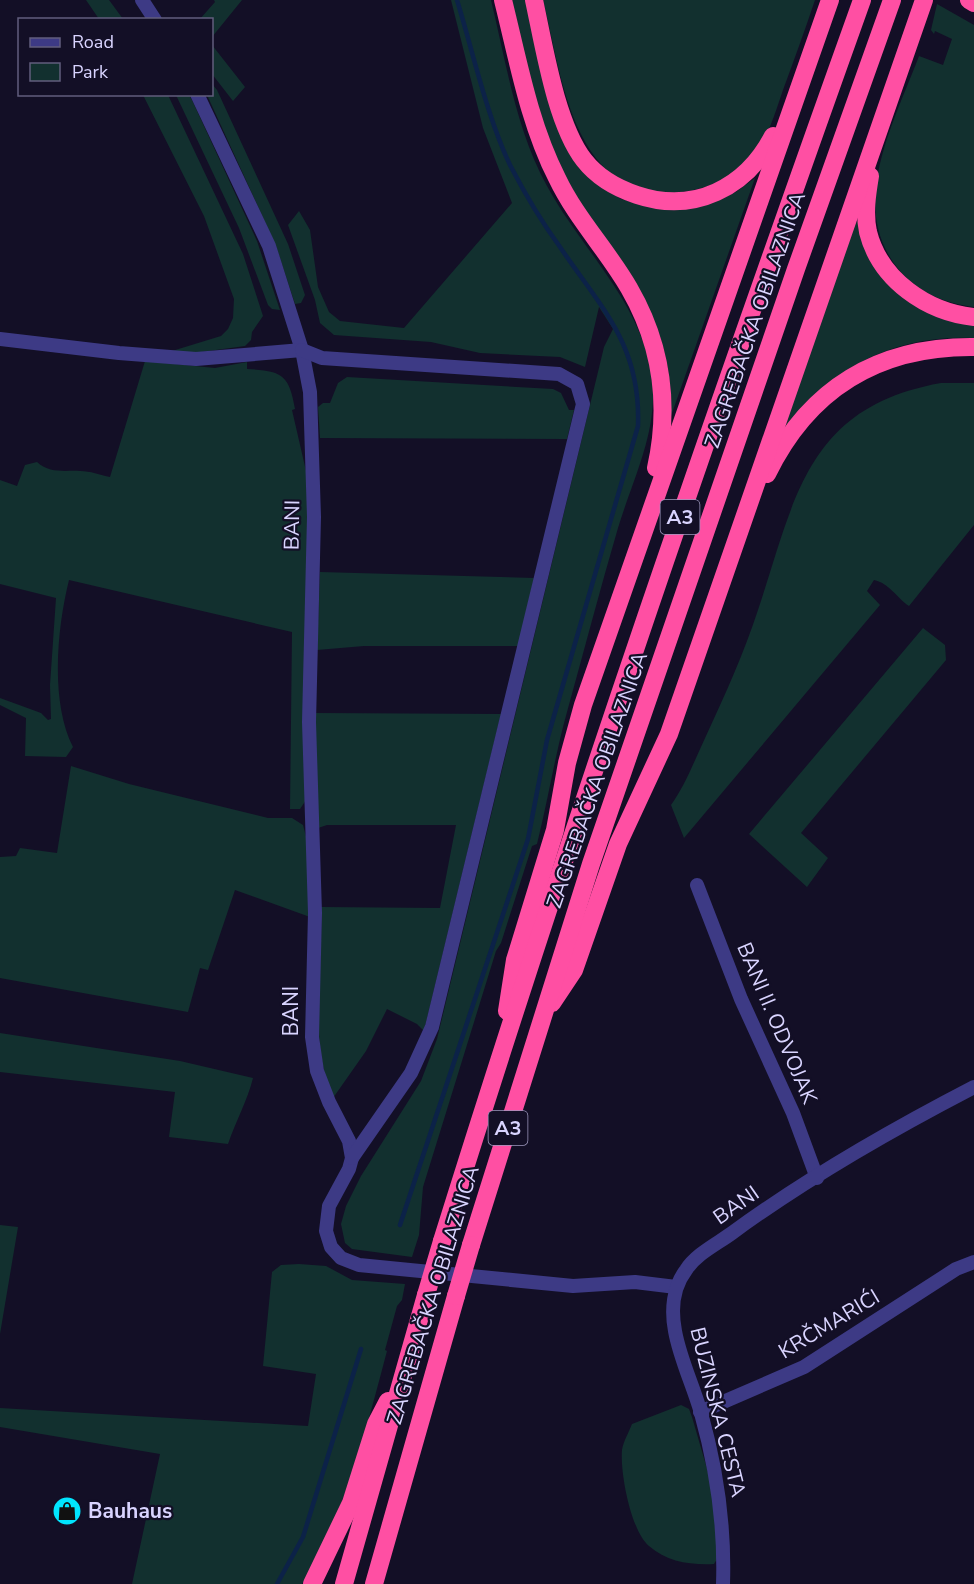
<svg xmlns="http://www.w3.org/2000/svg" width="974" height="1584" viewBox="0 0 974 1584" font-family="'Nunito Sans',sans-serif">
  <rect width="100%" height="100%" fill="#130f26"/>
  <!-- green -->
  <g fill="#12302f">
    <polygon points="86,0 109,0 123,19 99,19"/>
    <polygon points="214,0 242,0 212,37 212,20 200,19 215,2"/>
    <path d="M 451,0 L 491,0 C 506,62 516,130 547,186 C 578,243 628,290 647,353 C 666,417 636,469 618,528 C 600,589 584,651 567,712 C 555,755 548,800 537,844 L 532,846 L 501,943 L 496,951 L 423,1187 L 419,1235 L 412,1257 L 352,1249 L 345,1243 L 341,1224 L 346,1206 L 361,1176 L 421,1081 L 437,1039 L 604,347 L 613,329 L 599,307 L 585,367 L 560,357 L 480,353 L 431,342 L 334,335 L 320,323 L 315,300 L 288,225 L 299,211 L 310,230 L 318,287 L 329,312 L 340,321 L 404,328 L 512,203 L 483,128 Z"/>
    <path d="M 512,0 L 526,0 L 599,185 L 621,199 L 655,208 L 717,200 L 736,192 L 755,178 L 671,416 C 675,298 599,251 554,155 C 533,111 524,48 512,0 Z"/>
    <path d="M 543,0 L 815,0 C 805,30 794,60 783,90 C 776,110 770,132 758,149 C 740,174 711,189 681,192 C 573,204 562,76 543,0 Z"/>
    <path d="M 937,4 L 974,25 L 974,307 C 945,303 921,294 901,272 C 845,209 894,123 919,56 L 943,65 L 952,39 L 935,31 L 934,34 L 931,30 Z"/>
    <polygon points="212,45 245,87 233,101 212,74"/>
    <polygon points="212,84 217,90 288,244 305,295 301,303 295,304 276,246 207,95 212,94"/>
    <polygon points="143,95 168,95 243,254 263,316 252,332 251,340 245,346 194,353 172,351 221,336 228,329 233,318 234,299 204,216"/>
    <polygon points="176,95 189,95 192,100 257,241 280,310 272,309 268,305 239,228"/>
    <path d="M 858,220 L 875,267 L 974,323 L 974,338 C 891,335 836,367 784,428 L 854,226 Z"/>
    <path d="M 145,361 L 215,368 L 247,362 L 247,369 C 282,371 289,374 295,409 L 292,410 L 309,484 L 306,800 L 300,809 L 290,809 L 292,632 L 69,580 C 57,628 50,702 73,747 L 66,757 L 25,756 L 26,718 L 0,705 L 0,698 L 41,713 L 48,720 L 51,719 L 50,685 L 56,598 L 0,584 L 0,480 L 17,486 L 25,465 L 37,462 C 50,474 65,470 80,471 C 90,471 100,475 110,477 Z"/>
    <polygon points="347,377 553,389 561,393 569,410 574,410 567,439 320,438 318,407 323,403 330,403 338,383"/>
    <path d="M 941,383 L 974,383 L 974,525 L 909,606 C 897,598 889,583 874,580 L 867,591 L 880,605 L 684,838 L 671,805 C 686,784 695,759 706,736 C 725,695 744,653 758,610 C 795,499 806,407 941,383 Z"/>
    <polygon points="320,572 534,578 518,646 364,646 317,650"/>
    <polygon points="923,628 945,645 946,660 801,833 828,858 807,887 749,834"/>
    <path d="M 315,713 L 501,714 L 424,1031 L 417,1024 L 387,1009 L 366,1051 L 333,1098 C 307,1036 324,972 321,907 L 440,908 L 456,825 L 327,825 L 318,828 Z"/>
    <polygon points="71,766 129,784 268,818 292,818 303,825 308,844 310,917 235,890 208,970 200,968 188,1012 0,978 0,857 16,856 20,848 57,853"/>
    <path d="M 0,1033 L 180,1061 L 253,1078 C 247,1102 236,1120 228,1144 L 169,1137 L 175,1092 L 0,1072 Z"/>
    <polygon points="0,1225 18,1227 0,1334"/>
    <path d="M 299,1264 L 326,1266 L 352,1280 L 405,1284 L 402,1300 L 397,1306 L 385,1350 L 387,1351 C 366,1430 345,1515 302,1584 L 132,1584 L 160,1454 L 0,1427 L 0,1408 L 308,1426 L 316,1374 L 263,1366 L 272,1272 L 281,1265 Z"/>
    <path d="M 681,1405 L 689,1409 L 692,1417 L 710,1479 L 717,1515 L 717,1559 L 714,1564 C 690,1565 667,1562 649,1546 C 631,1531 620,1473 622,1450 C 623,1442 629,1432 632,1424 Z"/>
  </g>
  <g fill="none" stroke-linecap="round" stroke-linejoin="round">
    <!-- stream -->
    <g stroke="#0c2248" stroke-width="4.5">
      <path d="M 400,1225 L 528,839 L 547,740 L 638,426 C 641,345 602,309 560,247 C 541,221 525,194 510,165 C 487,117 473,52 457,0"/>
      <polyline points="277,1584 303,1537 361,1349"/>
    </g>
    <!-- street -->
    <g stroke="#3d3a85" stroke-width="14">
      <polyline points="142,0 155,20"/>
      <polyline points="197,94 269,246 302,350 310,392 314,517 309,722 315,913 312,1037 317,1071 329,1102 349,1141 352,1158 349,1169 329,1206 326,1231 331,1247 341,1258 359,1265 573,1286 635,1282 676,1287"/>
      <polyline points="0,339 119,353 196,359 302,350"/>
      <polyline points="302,350 322,358 559,374 577,384 583,404 432,1027 411,1073 352,1158"/>
      <polyline points="697,885 741,999 793,1113 817,1178"/>
      <polyline points="700,1412 804,1367 956,1269 974,1262"/>
      <path d="M 723,1584 C 725,1525 717,1470 701,1413 C 693,1385 680,1359 675,1331 C 671,1310 673,1287 686,1270 C 696,1254 717,1244 732,1233 C 807,1178 891,1130 974,1087"/>
    </g>
    <!-- highway -->
    <g stroke="#ff4fa3" stroke-width="18">
      <path d="M 503,0 C 518,60 529,123 557,178 C 576,218 607,250 629,288 C 662,345 670,405 656,468"/>
      <path d="M 534,0 C 544,46 556,124 584,160 C 598,178 616,188 637,195 C 694,214 746,188 773,136"/>
      <polyline points="969,0 974,3"/>
      <path d="M 870,176 C 867,194 864,213 868,232 C 880,280 927,312 974,317"/>
      <path d="M 767,474 C 809,388 879,346 974,347"/>
      <polyline points="552,1003 574,970 618,844 669,734 924,0"/>
      <polyline points="507,1011 515,960 555,830 567,763 583,705 830,0"/>
      <path d="M 442,1241 C 572,824 715,411 862,0"/>
      <polyline points="471,1245 591,864 796,269 892,0"/>
      <polyline points="312,1584 351,1503 376,1424 388,1401"/>
      <polyline points="344,1584 426,1295"/>
      <polyline points="374,1584 456,1296"/>
    </g>
    <!-- highway-bridge -->
    <g stroke="#ff4fa3" stroke-width="18">
      <polyline points="426,1295 442,1241"/>
      <polyline points="456,1296 471,1245"/>
    </g>
  </g>
  <!-- icons -->
  <defs>
    <g id="shop-disc" transform="scale(1.5)"><circle r="9.5" fill="#00e5ff" stroke="#130f26"/><path d="M-5-2.5h2.3a2.7 3.5 0 0 1 5.4 0H5L5.5 6h-11ZM-1.5-2.5h3a1.5 2.3 0 0 0-3 0Z" fill="#111"/></g>
  </defs>
  <g fill-rule="evenodd">
    <use href="#shop-disc" x="67" y="1511"/>
  </g>
  <g text-anchor="middle" dominant-baseline="central" stroke-width="4.5" stroke-linejoin="round" paint-order="stroke">
    <!-- shield labels -->
    <g fill="#130f26" stroke="#9e99be" stroke-width="1.5">
      <rect x="660.5" y="500" width="39" height="34" rx="4.5"/>
      <rect x="488.5" y="1111" width="39" height="34" rx="4.5"/>
    </g>
    <g font-size="20" font-weight="bold" fill="#d9d4ff">
      <text x="680" y="517">A3</text>
      <text x="508" y="1128">A3</text>
    </g>
    <!-- street labels -->
    <g font-size="21" fill="#d9d4ff" stroke="#130f26">
      <text transform="translate(755 320) rotate(-71)">ZAGREBAČKA OBILAZNICA</text>
      <text transform="translate(292 525) rotate(-89)">BANI</text>
      <text transform="translate(597 780) rotate(-71)">ZAGREBAČKA OBILAZNICA</text>
      <text transform="translate(291 1011) rotate(-90)">BANI</text>
      <text transform="translate(777 1023) rotate(67)">BANI II. ODVOJAK</text>
      <text transform="translate(736 1205) rotate(-35)">BANI</text>
      <text transform="translate(433 1295) rotate(-73)">ZAGREBAČKA OBILAZNICA</text>
      <text transform="translate(829 1324) rotate(-31)">KRČMARIĆI</text>
      <text transform="translate(718 1412) rotate(76)">BUZINSKA CESTA</text>
    </g>
    <!-- poi labels -->
    <g font-size="21" font-weight="bold" fill="#d9d4ff" stroke="#130f26" text-anchor="start">
      <text x="88" y="1511">Bauhaus</text>
    </g>
  </g>
  <!-- legend -->
  <rect x="18" y="18" width="195" height="78" fill="#130f26" stroke="#625e7d" stroke-width="1.5"/>
  <rect x="30" y="38" width="30" height="9" fill="#3d3a85" stroke="#625e7d" stroke-width="1.5"/>
  <text x="72" y="48" font-size="18" fill="#d9d4ff">Road</text>
  <rect x="30" y="63" width="30" height="18" fill="#12302f" stroke="#625e7d" stroke-width="1.5"/>
  <text x="72" y="78" font-size="18" fill="#d9d4ff">Park</text>
</svg>
